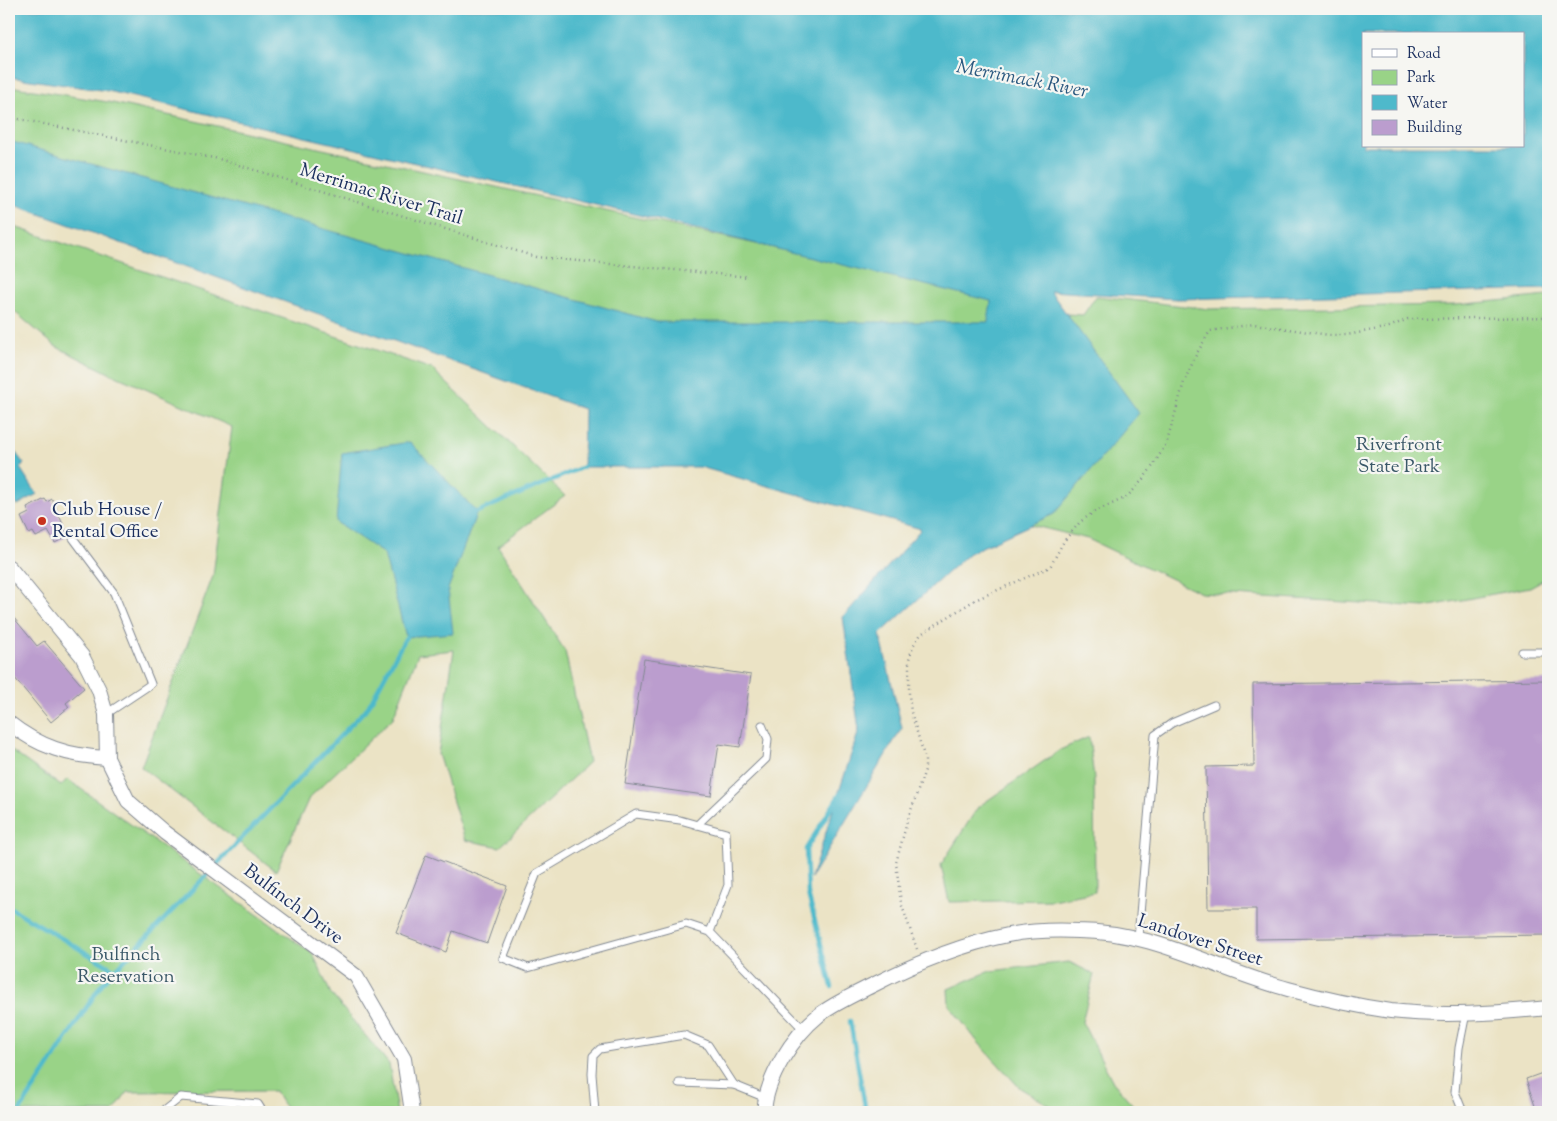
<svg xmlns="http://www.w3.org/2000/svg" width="1557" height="1121" viewBox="0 0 1557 1121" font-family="'Sorts Mill Goudy',serif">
  <rect width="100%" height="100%" fill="#f6f6f2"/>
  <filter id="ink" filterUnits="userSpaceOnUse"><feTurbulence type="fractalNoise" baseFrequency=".02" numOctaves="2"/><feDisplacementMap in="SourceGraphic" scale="10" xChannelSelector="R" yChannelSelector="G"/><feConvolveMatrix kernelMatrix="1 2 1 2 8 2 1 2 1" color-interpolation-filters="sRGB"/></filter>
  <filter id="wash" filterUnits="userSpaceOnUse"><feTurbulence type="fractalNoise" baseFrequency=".0096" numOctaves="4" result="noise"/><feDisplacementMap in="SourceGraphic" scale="20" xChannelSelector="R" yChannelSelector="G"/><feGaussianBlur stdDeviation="1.12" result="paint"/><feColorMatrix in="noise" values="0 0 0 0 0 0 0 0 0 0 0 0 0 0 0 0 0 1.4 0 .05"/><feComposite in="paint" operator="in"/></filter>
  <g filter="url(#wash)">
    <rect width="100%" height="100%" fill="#ebe3c5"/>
    <!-- green -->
    <g fill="#99d387" stroke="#5a8172">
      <polygon points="9,86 108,102 925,281 1035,312 1083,315 1096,296 1210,309 1456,305 1548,296 1548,577 1530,587 1425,607 1201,593 1088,539 994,516 9,195"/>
      <polygon points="9,225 432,369 565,496 498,546 565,651 589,762 500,847 465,840 438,754 454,650 418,654 393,718 309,798 276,871 141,767 213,576 232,427 109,373 55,346 9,307"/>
      <polygon points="1089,737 1094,779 1095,892 1052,900 949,902 941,865 978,807 1060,750"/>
      <polygon points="9,749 61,786 67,779 313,954 331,994 389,1064 397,1112 288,1112 275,1091 127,1092 113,1112 9,1112"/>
      <polygon points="1069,962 1094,974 1082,1022 1113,1082 1139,1112 1061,1112 1020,1088 977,1041 949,1005 948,989 990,971"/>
    </g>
    <!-- water -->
    <g fill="#4eb9cb" stroke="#347494" fill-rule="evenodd">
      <path d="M 9,9 L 1548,9 L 1548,289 L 1178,299 L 1050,291 L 1139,413 L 1054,514 L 969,553 L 880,634 L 902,728 L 811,878 L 859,730 L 843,617 L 921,529 L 700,467 L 583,467 L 584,409 L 9,203 L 9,141 L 657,322 L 988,322 L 991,301 L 630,213 L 108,91 L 9,77 ZM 1363,34 L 1523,34 L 1523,146 L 1363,146 Z"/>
      <polygon points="410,442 477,512 448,589 453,633 406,637 384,554 336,522 342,453"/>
      <polygon points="13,449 24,464 20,468 37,494 18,505 9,500 9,452"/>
    </g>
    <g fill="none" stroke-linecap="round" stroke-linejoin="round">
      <!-- stream -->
      <g stroke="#4eb9cb" stroke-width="4.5">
        <polyline points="477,512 583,467"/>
        <polyline points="9,907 115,970"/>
        <polyline points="832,987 808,894 806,849 840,794"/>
        <polyline points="850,1021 866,1112"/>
        <polyline points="19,1112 101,985 368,707 406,637"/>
      </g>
    </g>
    <g id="blocks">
      <!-- building -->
      <g fill="#bb9dce">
        <polygon points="45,499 47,502 52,499 68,536 55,543 48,531 36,537 33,532 29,534 21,517 29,513 27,508"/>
        <polygon points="9,612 37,646 44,641 84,688 66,703 69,707 51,722 9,671"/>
        <polygon points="644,659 751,675 740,747 719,744 711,796 625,784"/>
        <polygon points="1548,680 1548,935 1256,939 1256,909 1208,909 1206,767 1254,766 1253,684"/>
        <polygon points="426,855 507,886 487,943 453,931 446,952 396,933"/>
        <polygon points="1548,1071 1548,1112 1537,1112 1526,1079"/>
      </g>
    </g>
  </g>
  <g filter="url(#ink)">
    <use href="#blocks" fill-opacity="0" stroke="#838992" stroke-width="1"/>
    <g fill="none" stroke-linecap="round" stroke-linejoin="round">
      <!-- lane casing -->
      <g stroke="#838992" stroke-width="9">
        <g id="lane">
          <polyline points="73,538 114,593 151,684 106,714"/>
          <polyline points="1522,652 1548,652"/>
          <polyline points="697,825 766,759 768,739 762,725"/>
          <polyline points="710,932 686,924 528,968 503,958 537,873 636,814 680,820 726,833 728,885 710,932 804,1030"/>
          <polyline points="1138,938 1155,735 1172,723 1214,705"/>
          <polyline points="679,1083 734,1085"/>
          <polyline points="162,1112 181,1097 258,1104 263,1112"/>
          <polyline points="595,1112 592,1074 593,1056 600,1049 684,1035 708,1045 734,1085 766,1098"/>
          <polyline points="1463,1112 1455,1092 1459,1048 1466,1013"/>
        </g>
      </g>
      <!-- street casing -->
      <g stroke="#838992" stroke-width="16">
        <g id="street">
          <polyline points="9,567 82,656 99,690 106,714 107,758 128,801 165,833 356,976 404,1059 412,1112"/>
          <path d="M 9,723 C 39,747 69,756 107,758"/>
          <path d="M 764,1112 C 766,1078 793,1036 819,1015 C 835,1003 855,994 873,985 C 916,963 959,945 1008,935 C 1029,931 1055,930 1078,931 C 1153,931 1217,970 1288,989 C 1321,998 1356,1006 1391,1011 C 1443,1017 1496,1013 1548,1008"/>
        </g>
      </g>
      <!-- path -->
      <g stroke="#838992" stroke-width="2.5" stroke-dasharray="1 4" stroke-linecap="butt">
        <polyline points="9,117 219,159 536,257 749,277"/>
        <polyline points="917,949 901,903 896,863 907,822 925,770 925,759 911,712 909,695 909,659 913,646 921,634 975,600 1050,567 1064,541 1080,522 1094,512 1125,498 1136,488 1153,466 1167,442 1184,382 1197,353 1210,331 1254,324 1329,335 1347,335 1389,327 1408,319 1548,317"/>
      </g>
      <!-- lane -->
      <use href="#lane" stroke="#fff" stroke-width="7"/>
      <!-- street -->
      <use href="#street" stroke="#fff" stroke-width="14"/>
    </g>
  </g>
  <!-- markers -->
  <circle fill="#c8321e" stroke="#f6f6f2" stroke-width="2" cx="42" cy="521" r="5"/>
  <g text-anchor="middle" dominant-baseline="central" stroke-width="4.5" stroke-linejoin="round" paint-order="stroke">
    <!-- street labels -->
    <g font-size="19" fill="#1b2f5e" stroke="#f6f6f2">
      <text transform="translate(381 195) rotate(17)">Merrimac River Trail</text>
      <text transform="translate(293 905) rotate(37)">Bulfinch Drive</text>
      <text transform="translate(1200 941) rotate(18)">Landover Street</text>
    </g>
    <!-- park labels -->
    <g font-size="19" fill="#3a5868" stroke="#f6f6f2">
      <text x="1399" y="445">Riverfront<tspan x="1399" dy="22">State Park</tspan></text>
      <text x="126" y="955">Bulfinch<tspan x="126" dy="22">Reservation</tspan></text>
    </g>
    <!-- poi labels -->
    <g font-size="19" fill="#1b2f5e" stroke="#f6f6f2" text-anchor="start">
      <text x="52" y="510">Club House /<tspan x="52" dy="22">Rental Office</tspan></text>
    </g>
    <!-- water labels -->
    <g font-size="20" font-style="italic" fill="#2a587f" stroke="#f6f6f2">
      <text transform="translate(1022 80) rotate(11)">Merrimack River</text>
    </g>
  </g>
  <!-- margin -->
  <rect width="1557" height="1121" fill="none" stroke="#f6f6f2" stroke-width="30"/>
  <!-- legend -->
  <rect x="1362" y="32" width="162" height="115" fill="#f6f6f2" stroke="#9ea6b7"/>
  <rect x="1372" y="49" width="25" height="8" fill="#ffffff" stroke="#9ea6b7"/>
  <text x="1407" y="58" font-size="15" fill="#1b2f5e">Road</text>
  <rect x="1372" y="70" width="25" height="15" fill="#99d387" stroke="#9ea6b7"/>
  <text x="1407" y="82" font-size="15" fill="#1b2f5e">Park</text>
  <rect x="1372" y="95" width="25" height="15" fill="#4eb9cb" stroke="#9ea6b7"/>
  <text x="1407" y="108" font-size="15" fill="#1b2f5e">Water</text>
  <rect x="1372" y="120" width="25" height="15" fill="#bb9dce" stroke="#9ea6b7"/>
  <text x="1407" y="132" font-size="15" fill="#1b2f5e">Building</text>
</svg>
